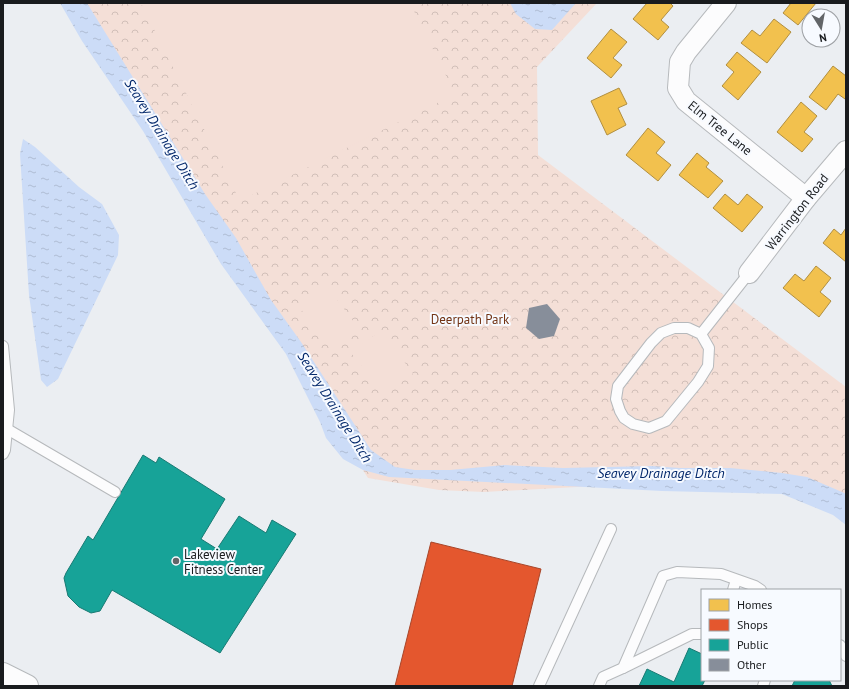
<svg xmlns="http://www.w3.org/2000/svg" width="849" height="689" viewBox="0 0 849 689" font-family="'PT Sans',sans-serif">
  <defs>
    <pattern id="park-crowns" width="20" height="18" patternUnits="userSpaceOnUse"><rect width="20" height="18" fill="#f4dfd7"/><path d="M2 6a3 3 0 1 1 6 0M12 15a3 3 0 1 1 6 0" fill="none" stroke="#d1bfb8"/></pattern>
    <pattern id="water-ripples" width="26" height="14" patternUnits="userSpaceOnUse"><rect width="26" height="14" fill="#ccdcf7"/><path d="M2 4q2-2 4 0t4 0M15 11q2-2 4 0t4 0" fill="none" stroke="#afbcd3"/></pattern>
  </defs>
  <rect width="100%" height="100%" fill="#ebeef2"/>
  <!-- park -->
  <polygon fill="url(#park-crowns)" points="66,3 597,3 537,67 538,155 846,387 846,514 781,485 614,485 484,492 439,490 368,478"/>
  <!-- pitch -->
  <g fill="#f4dfd7">
    <polygon points="141,3 410,3 455,94 240,201"/>
    <polygon points="325,284 357,326 330,348 297,304"/>
    <polygon points="381,330 413,374 384,394 351,353"/>
  </g>
  <!-- water -->
  <g fill="url(#water-ripples)">
    <polygon points="60,3 87,3 205,194 236,238 271,300 301,342 371,450 395,467 415,470 450,470 505,465 563,468 652,466 680,468 730,468 782,473 807,477 842,492 846,494 846,525 833,515 782,494 662,491 389,477 363,470 343,459 326,438 320,422 286,354 221,264 143,131 82,41"/>
    <polygon points="510,3 576,3 552,30 535,29 516,14"/>
    <polygon points="23,139 35,147 79,187 102,204 119,235 118,255 58,379 47,387 41,380 29,295 20,154"/>
  </g>
  <!-- homes -->
  <g fill="#f2c14e" stroke="#b18f40">
    <polygon points="647,3 670,3 673,6 661,20 669,27 658,40 633,19"/>
    <polygon points="791,3 816,3 798,25 783,13"/>
    <polygon points="774,19 791,32 767,63 741,43 752,30 760,36"/>
    <polygon points="611,29 627,42 613,58 622,65 611,78 587,58"/>
    <polygon points="737,52 761,72 738,100 722,86 734,72 726,65"/>
    <polygon points="833,66 846,76 846,98 845,99 838,94 826,110 809,97"/>
    <polygon points="619,88 627,104 618,108 626,125 607,135 591,101"/>
    <polygon points="801,102 817,116 804,132 813,139 802,152 777,132"/>
    <polygon points="648,128 665,142 656,153 671,165 658,181 626,155"/>
    <polygon points="697,153 709,163 706,167 723,181 708,198 679,175"/>
    <polygon points="725,194 738,205 747,194 763,207 742,232 713,208"/>
    <polygon points="846,228 846,262 823,243 834,229 841,235"/>
    <polygon points="816,266 831,278 820,292 831,301 819,317 783,288 795,274 804,281"/>
  </g>
  <!-- shops -->
  <polygon fill="#e4572e" stroke="#a74529" points="431,542 541,569 512,686 395,686"/>
  <!-- public -->
  <g fill="#17a398" stroke="#187a73">
    <polygon points="143,455 156,463 159,457 225,499 201,539 217,549 239,516 266,533 272,520 296,534 220,653 112,590 100,611 91,613 79,607 68,596 64,578 66,573 88,536 93,540"/>
    <polygon points="689,648 702,654 702,680 705,680 702,686 639,686 647,669 674,682"/>
    <polygon points="795,680 829,680 832,686 792,686"/>
  </g>
  <!-- building -->
  <polygon fill="#878e9a" points="547,304 560,319 554,336 539,339 526,328 529,308"/>
  <g fill="none" stroke-linecap="round" stroke-linejoin="round">
    <!-- lane casing -->
    <g stroke="#b6b9bc" stroke-width="12">
      <g id="lane">
        <polyline points="701,334 688,328 674,328 661,333 651,343 618,386 616,399 620,411 624,418 633,424 649,428 666,421 698,382 708,366 709,348 701,334 749,273"/>
        <polyline points="3,346 9,410 5,450 3,454"/>
        <polyline points="7,429 115,492"/>
        <polyline points="733,590 736,580"/>
        <polyline points="840,645 846,656"/>
        <polyline points="623,668 692,634 702,634"/>
        <polyline points="539,686 611,529"/>
        <polyline points="599,686 603,677 623,668 663,576 677,572 721,574 755,586 761,590"/>
        <polyline points="763,686 765,680"/>
      </g>
    </g>
    <!-- street casing -->
    <g stroke="#b6b9bc" stroke-width="22">
      <g id="street">
        <polyline points="726,3 686,52 680,62 678,88 686,101 806,198"/>
        <polyline points="749,273 806,198 846,151"/>
      </g>
    </g>
    <!-- secondary casing -->
    <g stroke="#b6b9bc" stroke-width="24">
      <polyline id="secondary" points="3,674 27,686"/>
    </g>
    <!-- lane -->
    <use href="#lane" stroke="#fcfcfd" stroke-width="10"/>
    <!-- street -->
    <use href="#street" stroke="#fcfcfd" stroke-width="20"/>
    <!-- secondary -->
    <use href="#secondary" stroke="#fcfcfd" stroke-width="22"/>
  </g>
  <!-- markers -->
  <circle fill="#626568" stroke="#f7faff" stroke-width="1.5" cx="176" cy="561" r="4"/>
  <g text-anchor="middle" dominant-baseline="central" stroke-width="4" stroke-linejoin="round" paint-order="stroke">
    <!-- street labels -->
    <g font-size="13" fill="#191b1e" stroke="#f7faff">
      <text transform="translate(720 128) rotate(39)">Elm Tree Lane</text>
      <text transform="translate(797 212) rotate(-52)">Warrington Road</text>
    </g>
    <!-- park labels -->
    <g font-size="13" fill="#723415" stroke="#f7faff">
      <text x="470" y="319">Deerpath Park</text>
    </g>
    <!-- poi labels -->
    <g font-size="13" fill="#191b1e" stroke="#f7faff" text-anchor="start">
      <text x="184" y="554">Lakeview<tspan x="184" dy="15">Fitness Center</tspan></text>
    </g>
    <!-- water labels -->
    <g font-size="14" font-style="italic" fill="#04296c" stroke="#f7faff">
      <text transform="translate(162 134) rotate(58)">Seavey Drainage Ditch</text>
      <text transform="translate(335 407) rotate(58)">Seavey Drainage Ditch</text>
      <text x="661" y="473">Seavey Drainage Ditch</text>
    </g>
  </g>
  <!-- border -->
  <rect width="849" height="689" fill="none" stroke="#191b1e" stroke-width="8"/>
  <!-- legend -->
  <rect x="701" y="589" width="140" height="92" fill="#f7faff" stroke="#9ea1a5"/>
  <rect x="709" y="599" width="20" height="12" fill="#f2c14e" stroke="#9ea1a5"/>
  <text x="737" y="609" font-size="12" fill="#191b1e">Homes</text>
  <rect x="709" y="619" width="20" height="12" fill="#e4572e" stroke="#9ea1a5"/>
  <text x="737" y="629" font-size="12" fill="#191b1e">Shops</text>
  <rect x="709" y="639" width="20" height="12" fill="#17a398" stroke="#9ea1a5"/>
  <text x="737" y="649" font-size="12" fill="#191b1e">Public</text>
  <rect x="709" y="659" width="20" height="12" fill="#878e9a" stroke="#9ea1a5"/>
  <text x="737" y="669" font-size="12" fill="#191b1e">Other</text>
  <!-- north arrow -->
  <g transform="translate(821 28) rotate(169)"><circle r="19" fill="#f7faff" stroke="#9ea1a5"/>
  <path d="M0-3L7 15L0 10L-7 15Z" fill="#626568"/>
  <text y="-6" font-size="11" font-weight="bold" text-anchor="middle" fill="#191b1e">N</text>
  </g>
</svg>
